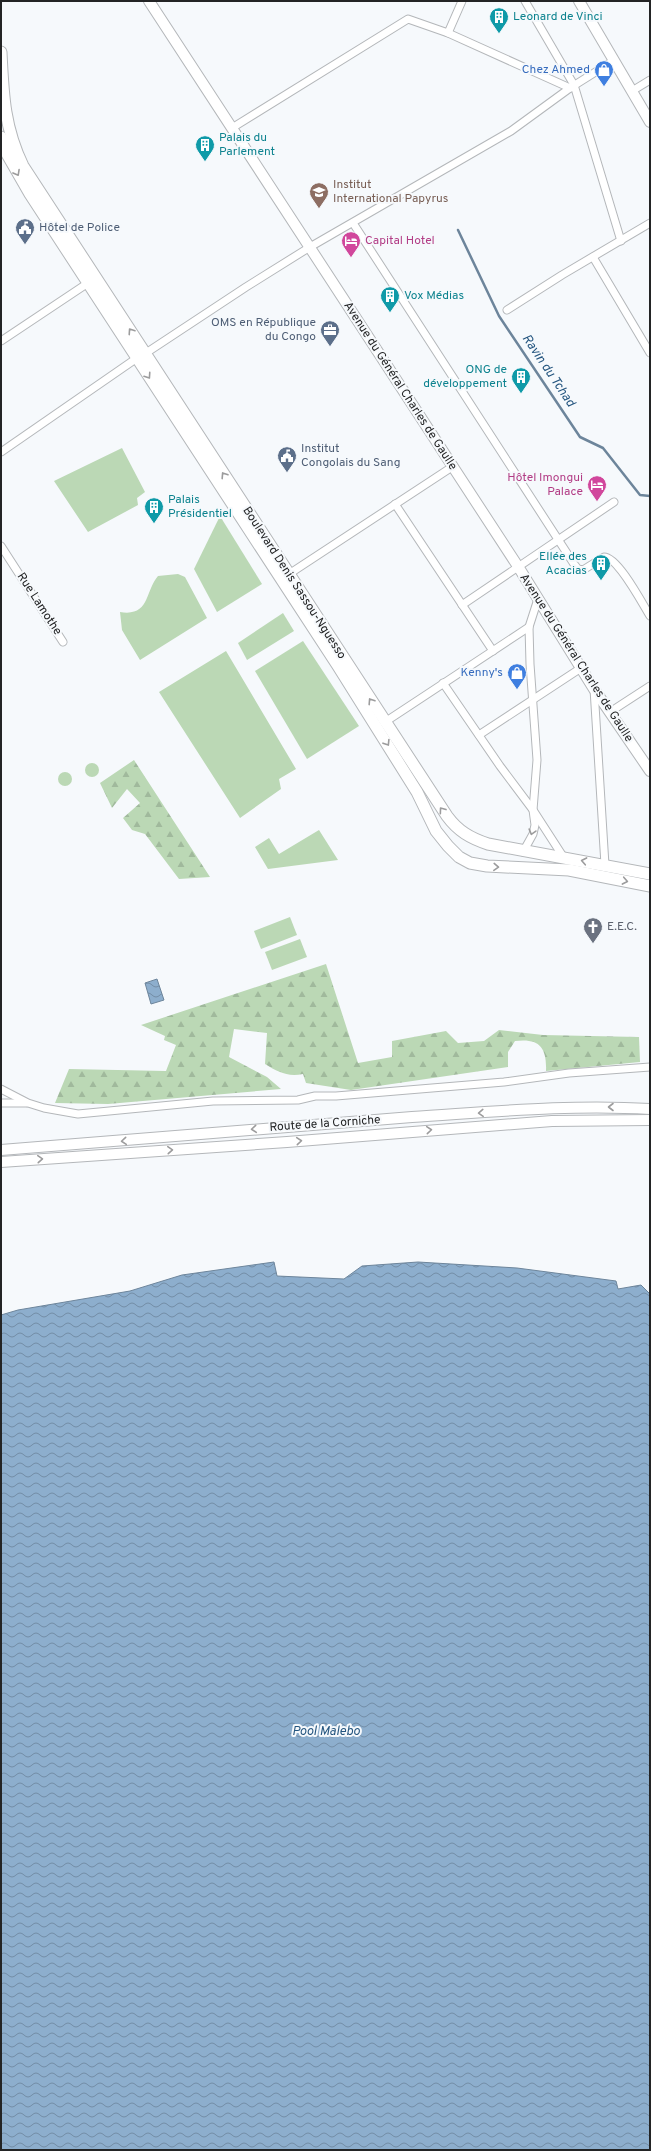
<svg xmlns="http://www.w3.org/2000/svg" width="651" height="2151" viewBox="0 0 651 2151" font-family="Overpass,sans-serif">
  <defs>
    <pattern id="forest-firs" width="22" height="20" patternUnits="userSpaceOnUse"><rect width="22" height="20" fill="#bbd8b5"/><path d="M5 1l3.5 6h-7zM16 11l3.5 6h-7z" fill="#a0b99c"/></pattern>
    <pattern id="water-waves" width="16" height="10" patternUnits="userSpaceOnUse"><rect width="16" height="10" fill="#8daecd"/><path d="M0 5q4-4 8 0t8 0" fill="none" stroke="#738da6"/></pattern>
  </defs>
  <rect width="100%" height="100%" fill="#f6f9fc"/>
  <!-- grass -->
  <g fill="#bbd8b5">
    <polygon points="122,448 145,492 137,498 138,505 88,532 54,481"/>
    <polygon points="220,516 262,584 217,612 194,569"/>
    <path d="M 178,574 L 185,577 L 207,618 L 140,660 L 122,630 L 120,612 C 150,617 145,591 158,576 Z"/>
    <polygon points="283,613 294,631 247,660 238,643"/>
    <polygon points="303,641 359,726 307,759 255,671"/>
    <polygon points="226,651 296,769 279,779 281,789 240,818 159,692"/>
    <circle cx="92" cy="770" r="7"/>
    <circle cx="65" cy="779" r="7"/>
    <polygon points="319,830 338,860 268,869 255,847 269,838 279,854"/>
    <polygon points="290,917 297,935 261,949 254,931"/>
    <polygon points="300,939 307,957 272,970 265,952"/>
  </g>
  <!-- forest -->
  <g fill="url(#forest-firs)">
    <polygon points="134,760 210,877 179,879 145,834 132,830 123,818 140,803 127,789 112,808 100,783"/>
    <path d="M 326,964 L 358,1063 L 392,1057 L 392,1041 L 446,1031 L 458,1043 L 484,1041 L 499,1030 L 543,1035 L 639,1037 L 640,1062 L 546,1071 C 547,1047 539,1038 515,1041 L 508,1052 L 508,1067 L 351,1090 L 306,1083 L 303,1074 C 287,1077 278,1072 265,1064 L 267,1033 L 234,1029 L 229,1057 L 267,1077 L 281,1089 L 108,1104 L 55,1103 L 69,1069 L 166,1071 L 176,1045 L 164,1040 L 165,1036 L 141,1025 Z"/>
  </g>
  <!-- water -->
  <g fill="url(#water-waves)" stroke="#6d859b">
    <polygon points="157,979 164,1000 151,1004 145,983"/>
    <polygon points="274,1262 277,1276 344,1279 362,1266 418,1262 517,1268 616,1281 618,1289 641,1285 650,1294 650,2150 1,2150 1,1315 18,1310 130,1291 182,1275"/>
  </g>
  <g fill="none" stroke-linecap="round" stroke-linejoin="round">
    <!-- stream -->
    <polyline stroke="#6d859b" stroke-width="2.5" points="458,230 499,316 580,437 603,448 640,495 650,496"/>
    <!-- street casing -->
    <g stroke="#b4b7ba" stroke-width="9">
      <g id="street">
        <polyline points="525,1 574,85 621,241"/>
        <polyline points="448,33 462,1"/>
        <polyline points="632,91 650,80"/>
        <polyline points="232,128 408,19 448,33 570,88"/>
        <path d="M 353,223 L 574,564 L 578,569 L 583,570 L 604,557 C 618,557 642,603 650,616"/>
        <polyline points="593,257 650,353"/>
        <polyline points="507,310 562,275 650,223"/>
        <polyline points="1,341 88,283"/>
        <polyline points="146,353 246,287 310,247 511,131 570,88 613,61"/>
        <polyline points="1,452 137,358"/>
        <polyline points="395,504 493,651"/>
        <polyline points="1,546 63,642"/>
        <polyline points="286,576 452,467"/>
        <polyline points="462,605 614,502"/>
        <polyline points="443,683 500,766 533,810 564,858"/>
        <polyline points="594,689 605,865"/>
        <polyline points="610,712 650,686"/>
        <polyline points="385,722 529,627"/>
        <polyline points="479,735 581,668"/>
        <polyline points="523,852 533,834 535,825 533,810 537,760 530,664 529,627 538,599"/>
        <polyline points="1,1089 28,1103 44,1108 78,1114 213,1101 298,1100 315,1096 336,1096 504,1082 569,1073 650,1067"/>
        <polyline points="1,1103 26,1103"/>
      </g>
    </g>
    <!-- secondary casing -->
    <g stroke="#b4b7ba" stroke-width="12">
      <g id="secondary">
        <polyline points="149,1 519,568 594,689 650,771"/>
        <polyline points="579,1 650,122"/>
        <path d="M 1,1150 C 138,1140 275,1127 412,1117 C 491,1112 571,1104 650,1109"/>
        <polyline points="1,1162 287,1142 552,1121 650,1120"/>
      </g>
    </g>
    <!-- primary casing -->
    <g stroke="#b4b7ba" stroke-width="13">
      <g id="primary">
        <path d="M 1,52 C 3,94 4,127 23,166 L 447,816 C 458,831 470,838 488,844 L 650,874"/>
        <polyline points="1,137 7,154 30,194 338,666 417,792 436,831 448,846 459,857 470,863 487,866 569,870 650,886"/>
      </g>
    </g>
    <!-- street -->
    <use href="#street" stroke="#fff" stroke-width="7"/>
    <!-- secondary -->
    <use href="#secondary" stroke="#fff" stroke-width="10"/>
    <!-- primary -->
    <use href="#primary" stroke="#fff" stroke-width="11"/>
  </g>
  <!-- one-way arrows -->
  <defs><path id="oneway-chevron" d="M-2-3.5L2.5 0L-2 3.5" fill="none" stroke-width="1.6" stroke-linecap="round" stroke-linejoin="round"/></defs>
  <g stroke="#9c9c9d">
    <use href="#oneway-chevron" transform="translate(17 173) rotate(61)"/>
    <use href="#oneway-chevron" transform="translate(131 331) rotate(-124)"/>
    <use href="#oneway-chevron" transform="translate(148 376) rotate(56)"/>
    <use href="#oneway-chevron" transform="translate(224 475) rotate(-123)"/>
    <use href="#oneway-chevron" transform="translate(371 701) rotate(-123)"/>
    <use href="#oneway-chevron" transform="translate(387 743) rotate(58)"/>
    <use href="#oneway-chevron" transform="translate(442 810) rotate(-126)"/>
    <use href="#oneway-chevron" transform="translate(532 832) rotate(106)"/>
    <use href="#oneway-chevron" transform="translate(584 861) rotate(-169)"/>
    <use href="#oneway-chevron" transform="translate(496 867) rotate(3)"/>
    <use href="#oneway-chevron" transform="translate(625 881) rotate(11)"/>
    <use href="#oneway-chevron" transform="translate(611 1107) rotate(180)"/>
    <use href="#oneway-chevron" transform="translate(481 1113) rotate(177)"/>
    <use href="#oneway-chevron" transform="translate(254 1129) rotate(175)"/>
    <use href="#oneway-chevron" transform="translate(429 1130) rotate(-5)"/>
    <use href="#oneway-chevron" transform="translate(124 1141) rotate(175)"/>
    <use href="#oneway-chevron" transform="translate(299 1141) rotate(-5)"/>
    <use href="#oneway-chevron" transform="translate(170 1150) rotate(-4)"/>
    <use href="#oneway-chevron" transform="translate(40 1159) rotate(-4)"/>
  </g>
  <!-- icons -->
  <defs>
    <g id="building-pin" transform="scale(1)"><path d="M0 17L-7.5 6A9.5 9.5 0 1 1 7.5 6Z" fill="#0f9aa8" stroke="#f6f9fc"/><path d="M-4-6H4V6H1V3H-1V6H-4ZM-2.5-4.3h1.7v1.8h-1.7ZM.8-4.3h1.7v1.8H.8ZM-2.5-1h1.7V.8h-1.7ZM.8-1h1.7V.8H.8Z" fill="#fff"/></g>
    <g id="shop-pin" transform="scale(1)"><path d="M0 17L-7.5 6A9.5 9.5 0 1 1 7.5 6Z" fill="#3f7fe0" stroke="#f6f9fc"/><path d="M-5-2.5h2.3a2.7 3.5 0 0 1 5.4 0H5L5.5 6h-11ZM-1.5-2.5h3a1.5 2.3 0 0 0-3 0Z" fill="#fff"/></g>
    <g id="school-pin" transform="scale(1)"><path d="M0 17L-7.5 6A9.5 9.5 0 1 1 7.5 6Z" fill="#8d6e63" stroke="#f6f9fc"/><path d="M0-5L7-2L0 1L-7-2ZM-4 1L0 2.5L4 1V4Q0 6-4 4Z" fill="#fff"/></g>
    <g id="civic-pin" transform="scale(1)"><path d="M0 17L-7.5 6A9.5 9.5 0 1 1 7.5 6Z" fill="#5c6f8a" stroke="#f6f9fc"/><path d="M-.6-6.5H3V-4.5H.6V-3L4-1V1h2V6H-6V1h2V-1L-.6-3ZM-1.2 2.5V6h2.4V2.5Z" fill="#fff"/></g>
    <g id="hotel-pin" transform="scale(1)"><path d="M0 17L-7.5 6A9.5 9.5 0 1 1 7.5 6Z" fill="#d1479c" stroke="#f6f9fc"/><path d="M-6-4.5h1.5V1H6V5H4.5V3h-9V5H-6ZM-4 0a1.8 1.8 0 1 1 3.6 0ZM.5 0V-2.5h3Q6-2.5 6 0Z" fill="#fff"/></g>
    <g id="office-pin" transform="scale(1)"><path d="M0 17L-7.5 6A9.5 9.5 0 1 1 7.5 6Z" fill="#5c6f8a" stroke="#f6f9fc"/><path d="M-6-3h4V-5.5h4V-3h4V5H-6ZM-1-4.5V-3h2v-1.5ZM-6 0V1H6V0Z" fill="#fff"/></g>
    <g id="church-pin" transform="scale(1)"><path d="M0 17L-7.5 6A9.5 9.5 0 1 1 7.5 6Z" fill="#6b7280" stroke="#f6f9fc"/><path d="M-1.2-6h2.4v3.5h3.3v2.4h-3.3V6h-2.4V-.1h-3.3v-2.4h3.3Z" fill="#fff"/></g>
  </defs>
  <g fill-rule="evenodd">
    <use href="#building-pin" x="499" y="17"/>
    <use href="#shop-pin" x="604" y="70"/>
    <use href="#building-pin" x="205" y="145"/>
    <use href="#school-pin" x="319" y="192"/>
    <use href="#civic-pin" x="25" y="228"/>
    <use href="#hotel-pin" x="351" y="241"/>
    <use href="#building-pin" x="390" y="296"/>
    <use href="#office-pin" x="330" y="330"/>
    <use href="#building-pin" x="521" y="377"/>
    <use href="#civic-pin" x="287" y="456"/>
    <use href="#hotel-pin" x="597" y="485"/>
    <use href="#building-pin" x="154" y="507"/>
    <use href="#building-pin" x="601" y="564"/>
    <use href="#shop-pin" x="517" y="673"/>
    <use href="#church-pin" x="593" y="927"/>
  </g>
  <g text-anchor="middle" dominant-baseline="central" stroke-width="4" stroke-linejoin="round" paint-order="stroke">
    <!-- culture labels -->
    <g font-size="12" fill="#0d838f" stroke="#f6f9fc" text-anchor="start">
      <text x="513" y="17">Leonard de Vinci</text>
      <text x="219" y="138">Palais du<tspan x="219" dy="14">Parlement</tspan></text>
      <text x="404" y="296">Vox Médias</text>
      <text x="507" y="370" text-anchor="end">ONG de<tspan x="507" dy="14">développement</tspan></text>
      <text x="168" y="500">Palais<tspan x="168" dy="14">Présidentiel</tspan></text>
      <text x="587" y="557" text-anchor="end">Ellée des<tspan x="587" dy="14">Acacias</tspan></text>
    </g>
    <!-- shop labels -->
    <g font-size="12" fill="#366cbe" stroke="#f6f9fc" text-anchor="end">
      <text x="590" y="70">Chez Ahmed</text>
      <text x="503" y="673">Kenny's</text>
    </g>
    <!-- education labels -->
    <g font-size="12" fill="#785e54" stroke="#f6f9fc" text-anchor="start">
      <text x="333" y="185">Institut<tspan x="333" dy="14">International Papyrus</tspan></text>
    </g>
    <!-- service labels -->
    <g font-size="12" fill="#4e5e75" stroke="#f6f9fc" text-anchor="start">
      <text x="39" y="228">Hôtel de Police</text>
      <text x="316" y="323" text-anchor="end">OMS en République<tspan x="316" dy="14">du Congo</tspan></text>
      <text x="301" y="449">Institut<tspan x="301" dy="14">Congolais du Sang</tspan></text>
    </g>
    <!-- hotel labels -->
    <g font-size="12" fill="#b23c85" stroke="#f6f9fc" text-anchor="start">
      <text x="365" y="241">Capital Hotel</text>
      <text x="583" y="478" text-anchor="end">Hôtel Imongui<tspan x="583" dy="14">Palace</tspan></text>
    </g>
    <!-- street labels -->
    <g font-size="12" fill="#232425" stroke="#f6f9fc">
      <text transform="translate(400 386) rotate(57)">Avenue du Général Charles de Gaulle</text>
      <text transform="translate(294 583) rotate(57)">Boulevard Denis Sassou-Nguesso</text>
      <text transform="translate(39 604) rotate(57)">Rue Lamothe</text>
      <text transform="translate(576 658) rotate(57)">Avenue du Général Charles de Gaulle</text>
      <text transform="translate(325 1124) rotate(-4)">Route de la Corniche</text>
    </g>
    <!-- worship labels -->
    <g font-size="12" fill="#5b616d" stroke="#f6f9fc" text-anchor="start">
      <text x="607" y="927">E.E.C.</text>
    </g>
    <!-- water labels -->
    <g font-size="13" font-style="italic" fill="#24557f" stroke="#f6f9fc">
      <text transform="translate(548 371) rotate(56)">Ravin du Tchad</text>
      <text x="326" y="1732">Pool Malebo</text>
    </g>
  </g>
  <!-- border -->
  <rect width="651" height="2151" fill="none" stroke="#232425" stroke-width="4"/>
</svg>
